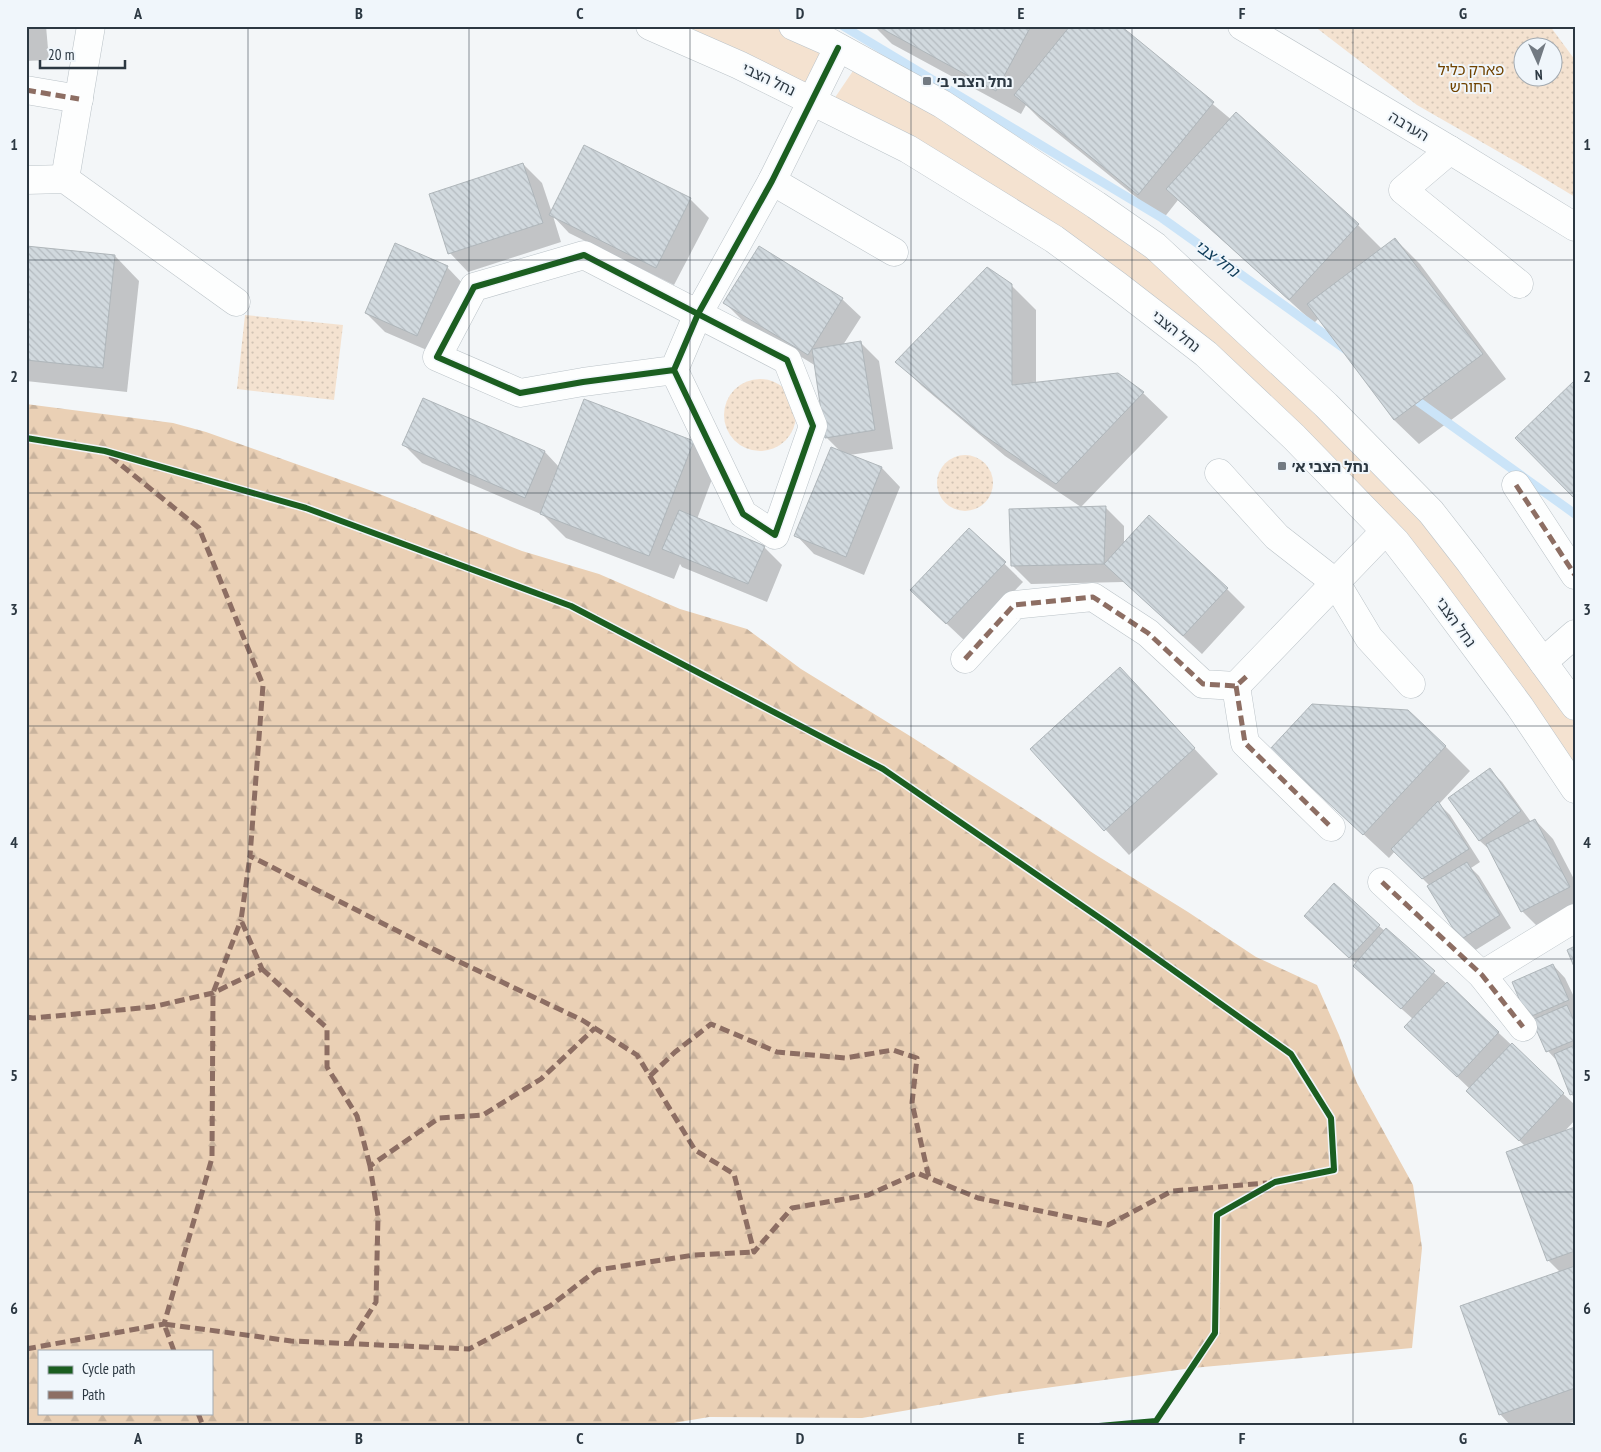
<svg xmlns="http://www.w3.org/2000/svg" width="1601" height="1452" viewBox="0 0 1601 1452" font-family="'PT Sans Narrow','Noto Sans Hebrew',sans-serif">
  <defs>
    <pattern id="forest-firs" width="22" height="20" patternUnits="userSpaceOnUse" patternTransform="scale(1.25)"><rect width="22" height="20" fill="#ead0b5"/><path d="M5 1l3.5 6h-7zM16 11l3.5 6h-7z" fill="#c9b39d"/></pattern>
    <pattern id="park-dots" width="8" height="8" patternUnits="userSpaceOnUse" patternTransform="scale(1.25)"><rect width="8" height="8" fill="#f4e2d0"/><path d="M2 2h.1M6 6h.1" fill="none" stroke="#d1c3b4" stroke-width="1.8" stroke-linecap="round"/></pattern>
    <pattern id="building-back-hatch" width="6" height="6" patternUnits="userSpaceOnUse" patternTransform="scale(1.25)"><rect width="6" height="6" fill="#d1d9de"/><path d="M-1 5l2 2M0 0l6 6M5-1l2 2" fill="none" stroke="#b4bbc0"/></pattern>
  </defs>
  <rect width="100%" height="100%" fill="#f3f6f8"/>
  <!-- grass -->
  <g fill="#f4e2d0">
    <polygon points="667,26 782,26 825,46 804,87"/>
    <polygon points="859,62 1089,204 1386,467 1575,713 1575,781 1445,600 1159,311 832,102"/>
  </g>
  <!-- forest -->
  <path fill="url(#forest-firs)" fill-rule="evenodd" d="M 26,404 L 173,423 L 206,432 L 372,491 L 522,551 L 599,574 L 680,609 L 747,629 L 801,669 L 910,736 L 1096,855 L 1188,912 L 1256,957 L 1317,985 L 1339,1035 L 1357,1083 L 1413,1185 L 1422,1248 L 1412,1348 L 1192,1368 L 1002,1394 L 862,1418 L 709,1417 L 656,1426 L 26,1426 ZM 39,1351 L 211,1351 L 211,1413 L 39,1413 Z"/>
  <!-- park -->
  <g fill="url(#park-dots)" fill-rule="evenodd">
    <path d="M 1314,26 L 1550,26 L 1575,60 L 1575,197 L 1532,171 L 1417,105 ZM 1524,48 L 1554,48 L 1554,78 L 1524,78 Z"/>
    <polygon points="245,315 343,325 334,400 237,389"/>
    <circle cx="760" cy="415" r="36"/>
    <circle cx="965" cy="483" r="28"/>
  </g>
  <!-- shadow -->
  <g fill="#0003">
    <polygon points="26,26 46,26 49,60 26,61"/>
    <polygon points="874,26 1069,26 1067,31 1119,26 1358,225 1382,249 1395,239 1420,264 1506,379 1419,444 1394,420 1319,318 1314,323 1178,200 1163,219 1040,119 1026,105 1021,114 892,44"/>
    <polygon points="523,164 542,183 552,213 690,199 709,218 674,285 569,233 553,216 561,242 468,272 450,253"/>
    <polygon points="26,247 115,256 139,281 127,392 26,381"/>
    <polygon points="447,267 465,286 436,354 385,332 366,313"/>
    <polygon points="1011,285 1036,310 1036,384 1143,393 1168,417 1081,507 1005,456 922,386 897,362"/>
    <polygon points="842,299 861,317 843,345 861,343 879,361 893,449 849,455 882,468 900,487 864,575 814,554 796,535 841,452 826,437 816,366 743,321 725,303"/>
    <polygon points="423,400 545,452 559,467 693,442 717,466 697,519 764,547 782,565 767,602 682,567 680,564 674,579 566,538 543,515 422,463 404,445"/>
    <polygon points="1106,508 1124,526 1124,544 1227,589 1245,607 1202,654 1124,582 1031,584 1012,565"/>
    <polygon points="969,529 1023,582 966,642 930,608"/>
    <polygon points="1120,669 1218,774 1129,855 1031,749"/>
    <polygon points="1445,746 1470,771 1439,804 1450,815 1480,862 1471,868 1479,876 1511,928 1474,951 1461,939 1430,886 1395,851 1389,858 1272,749"/>
    <polygon points="1489,769 1502,782 1531,822 1535,820 1553,839 1575,881 1575,913 1541,930 1522,911 1491,851 1480,841 1450,799"/>
    <polygon points="1379,926 1447,984 1575,1105 1575,1120 1564,1132 1575,1128 1575,1421 1562,1426 1511,1426 1500,1414 1560,1272 1548,1260 1525,1146 1486,1109 1470,1089 1405,1027 1413,1019 1367,978 1357,964 1318,928"/>
    <polygon points="1553,965 1565,978 1575,999 1575,1098 1571,1094 1558,1062 1548,1051 1536,1024 1528,1017"/>
  </g>
  <g fill="none" stroke-linecap="round" stroke-linejoin="round">
    <!-- stream -->
    <g stroke="#cbe4f8" stroke-width="9">
      <polyline points="843,26 1162,218 1345,349"/>
      <polyline points="1409,395 1575,514"/>
    </g>
  </g>
  <!-- building -->
  <g fill="url(#building-back-hatch)" stroke="#afb6ba">
    <polygon points="877,26 1031,26 996,91"/>
    <polygon points="1070,26 1121,26 1214,102 1138,195 1014,95"/>
    <polygon points="1236,112 1359,224 1289,300 1166,189"/>
    <polygon points="584,145 691,198 656,268 549,215"/>
    <polygon points="523,163 543,223 448,254 429,194"/>
    <polygon points="1395,238 1483,354 1394,420 1307,304"/>
    <polygon points="395,243 448,266 417,336 365,313"/>
    <polygon points="26,246 115,255 103,368 26,360"/>
    <polygon points="759,246 843,298 808,355 723,303"/>
    <polygon points="987,267 1012,284 1012,385 1118,373 1144,392 1056,484 979,432 895,362"/>
    <polygon points="861,341 875,430 825,438 812,349"/>
    <polygon points="1575,380 1575,499 1515,438"/>
    <polygon points="423,398 545,451 525,498 402,445"/>
    <polygon points="584,399 694,441 649,556 540,514"/>
    <polygon points="831,447 882,467 846,557 794,536"/>
    <polygon points="1106,506 1104,564 1011,566 1009,509"/>
    <polygon points="679,510 765,546 748,584 662,549"/>
    <polygon points="1149,515 1228,588 1183,636 1104,564"/>
    <polygon points="969,528 1006,562 946,624 910,590"/>
    <polygon points="1120,667 1195,748 1104,831 1030,749"/>
    <polygon points="1312,704 1408,710 1446,746 1363,835 1270,749"/>
    <polygon points="1490,768 1521,811 1479,841 1448,798"/>
    <polygon points="1438,801 1469,849 1422,879 1391,849"/>
    <polygon points="1535,819 1570,887 1521,912 1486,844"/>
    <polygon points="1467,862 1500,915 1460,940 1427,886"/>
    <polygon points="1334,883 1380,925 1349,958 1304,916"/>
    <polygon points="1386,928 1435,971 1401,1009 1353,966"/>
    <polygon points="1575,946 1575,969 1567,950"/>
    <polygon points="1553,964 1569,1000 1527,1018 1512,982"/>
    <polygon points="1447,982 1499,1032 1457,1077 1404,1027"/>
    <polygon points="1567,1005 1575,1023 1575,1040 1546,1052 1532,1020"/>
    <polygon points="1512,1043 1564,1093 1519,1141 1466,1091"/>
    <polygon points="1575,1045 1575,1093 1570,1095 1554,1054"/>
    <polygon points="1575,1127 1575,1251 1547,1261 1506,1152"/>
    <polygon points="1575,1266 1575,1388 1499,1415 1460,1306"/>
  </g>
  <g fill="none" stroke-linecap="round" stroke-linejoin="round">
    <!-- minor casing -->
    <g stroke="#bbc3c8" stroke-width="29">
      <g id="minor">
        <polyline points="1242,26 1450,150 1575,227"/>
        <polyline points="26,90 79,99"/>
        <polyline points="1450,150 1403,190 1519,284"/>
        <polyline points="65,179 91,26"/>
        <polyline points="26,180 65,179 236,302"/>
        <polyline points="772,181 894,252"/>
        <polyline points="674,370 583,382 520,393 437,357 474,287 584,255 787,360 813,426 775,535 743,514 674,370 698,314 772,181 838,48"/>
        <polyline points="1219,473 1277,537 1336,583 1369,638 1411,684"/>
        <polyline points="1516,485 1575,575"/>
        <polyline points="965,659 1014,605 1093,597 1148,633 1203,684 1236,686 1385,531"/>
        <polyline points="1543,662 1575,634"/>
        <polyline points="1236,686 1245,743 1331,827"/>
        <polyline points="1382,882 1482,975 1523,1027"/>
        <polyline points="1482,975 1575,918"/>
      </g>
    </g>
    <!-- tertiary casing -->
    <g stroke="#bbc3c8" stroke-width="29">
      <g id="tertiary">
        <polyline points="650,26 739,65 908,149 1054,239 1118,286 1206,354 1294,437 1396,542 1433,590 1520,707 1575,789"/>
        <polyline points="793,26 827,41 942,104 1096,205 1155,246 1326,405 1431,512 1470,562 1575,706"/>
      </g>
    </g>
    <!-- minor -->
    <use href="#minor" stroke="#fdfefe" stroke-width="28"/>
    <!-- tertiary -->
    <use href="#tertiary" stroke="#fdfefe" stroke-width="28"/>
    <!-- quiet -->
    <g stroke="#8d6e63" stroke-width="5" stroke-dasharray="10 5" stroke-linecap="butt">
      <polyline points="26,90 79,99"/>
      <polyline points="110,456 199,528 263,685 250,856 447,956 582,1020 637,1055 695,1150 734,1174 754,1252 792,1208 868,1195 917,1173 978,1198 1108,1225 1172,1191 1267,1183"/>
      <polyline points="1516,485 1575,575"/>
      <polyline points="965,659 1014,605 1093,597 1148,633 1203,684 1236,686 1247,676"/>
      <polyline points="1236,686 1245,743 1331,827"/>
      <polyline points="1382,882 1482,975 1523,1027"/>
      <polyline points="262,969 327,1028 327,1067 357,1116 370,1166"/>
      <polyline points="26,1017 33,1018 152,1007 213,993 262,969 241,920 250,856"/>
      <polyline points="650,1076 675,1052 711,1024 777,1052 845,1058 893,1050 917,1058 912,1103 929,1178"/>
      <polyline points="350,1343 376,1302 378,1216 370,1166 439,1118 483,1115 541,1079 595,1028"/>
      <polyline points="26,1349 164,1324 212,1158 213,993 241,920"/>
      <polyline points="174,1351 164,1324 291,1341 469,1349 550,1306 597,1270 694,1255 754,1252"/>
      <polyline points="198,1413 203,1426"/>
    </g>
    <!-- cycleway casing -->
    <g stroke="#f0f6fb" stroke-width="9">
      <g id="cycleway">
        <polyline points="674,370 583,382 520,393 437,357 474,287 584,255 787,360 813,426 775,535 743,514 674,370 698,314 772,181 838,48"/>
        <polyline points="26,438 105,451 306,508 571,606 883,769 1107,923 1291,1054 1331,1118 1334,1170 1275,1182 1217,1215 1215,1333 1156,1421 1099,1426"/>
      </g>
    </g>
    <!-- cycleway -->
    <use href="#cycleway" stroke="#1b5e20" stroke-width="6"/>
  </g>
  <!-- grid -->
  <path fill="none" stroke="#2c3842" stroke-width="1" stroke-opacity="0.55" d="M 248,26 L 248,1426M 469,26 L 469,1426M 690,26 L 690,1426M 911,26 L 911,1426M 1132,26 L 1132,1426M 1353,26 L 1353,1426M 26,260 L 1575,260M 26,493 L 1575,493M 26,726 L 1575,726M 26,959 L 1575,959M 26,1192 L 1575,1192"/>
  <!-- markers -->
  <g fill="#727a82" stroke="#f0f6fb" stroke-width="2">
    <rect x="922" y="76" width="10" height="10" rx="2.5"/>
    <rect x="1277" y="461" width="10" height="10" rx="2.5"/>
  </g>
  <g text-anchor="middle" dominant-baseline="central" stroke-width="4" stroke-linejoin="round" paint-order="stroke">
    <!-- park labels -->
    <g font-size="15" fill="#704300" stroke="#f0f6fb">
      <text x="1471" y="69">פארק כליל<tspan x="1471" dy="17">החורש</tspan></text>
    </g>
    <!-- street labels -->
    <g font-size="15" fill="#2c3842" stroke="#f0f6fb">
      <text transform="translate(769 79) rotate(25)">נחל הצבי</text>
      <text transform="translate(1409 126) rotate(31)">הערבה</text>
      <text transform="translate(1176 331) rotate(38)">נחל הצבי</text>
      <text transform="translate(1456 622) rotate(54)">נחל הצבי</text>
    </g>
    <!-- poi labels -->
    <g font-size="15" font-weight="bold" fill="#2c3842" stroke="#f0f6fb" text-anchor="start">
      <text x="937" y="81">נחל הצבי ב׳</text>
      <text x="1292" y="466">נחל הצבי א׳</text>
    </g>
    <!-- water labels -->
    <g font-size="16" font-style="italic" fill="#0c3a58" stroke="#f0f6fb">
      <text transform="translate(1217 258) rotate(36)">נחל צבי</text>
    </g>
  </g>
  <!-- border -->
  <rect width="1601" height="1452" fill="none" stroke="#f0f6fb" stroke-width="55"/>
  <!-- legend -->
  <rect x="38" y="1350" width="175" height="65" fill="#f0f6fb" stroke="#a2aab1"/>
  <rect x="48" y="1366" width="25" height="8" fill="#1b5e20" stroke="#a2aab1"/>
  <text x="82" y="1374" font-size="15" fill="#2c3842">Cycle path</text>
  <rect x="48" y="1391" width="25" height="8" fill="#8d6e63" stroke="#a2aab1"/>
  <text x="82" y="1400" font-size="15" fill="#2c3842">Path</text>
  <!-- north arrow -->
  <g transform="translate(1538 62) rotate(177)"><circle r="24" fill="#f0f6fb" stroke="#a2aab1"/>
  <path d="M0-4L9 19L0 12L-9 19Z" fill="#727a82"/>
  <text y="-8" font-size="14" font-weight="bold" text-anchor="middle" fill="#2c3842">N</text>
  </g>
  <!-- scale -->
  <path d="M40 60v8h85v-8" fill="none" stroke="#2c3842" stroke-width="2.5"/>
  <text x="48" y="60" font-size="15" fill="#2c3842" stroke="#f0f6fb" stroke-width="4" paint-order="stroke">20 m</text>
  <rect x="28" y="28" width="1546" height="1396" fill="none" stroke="#2c3842" stroke-width="2"/>
  <g font-size="16" text-anchor="middle" font-weight="bold" fill="#2c3842">
    <text x="138" y="19">A</text>
    <text x="359" y="19">B</text>
    <text x="580" y="19">C</text>
    <text x="800" y="19">D</text>
    <text x="1021" y="19">E</text>
    <text x="1242" y="19">F</text>
    <text x="1463" y="19">G</text>
    <text x="14" y="150">1</text>
    <text x="1587" y="150">1</text>
    <text x="14" y="382">2</text>
    <text x="1587" y="382">2</text>
    <text x="14" y="615">3</text>
    <text x="1587" y="615">3</text>
    <text x="14" y="848">4</text>
    <text x="1587" y="848">4</text>
    <text x="14" y="1081">5</text>
    <text x="1587" y="1081">5</text>
    <text x="14" y="1314">6</text>
    <text x="1587" y="1314">6</text>
    <text x="138" y="1444">A</text>
    <text x="359" y="1444">B</text>
    <text x="580" y="1444">C</text>
    <text x="800" y="1444">D</text>
    <text x="1021" y="1444">E</text>
    <text x="1242" y="1444">F</text>
    <text x="1463" y="1444">G</text>
  </g>
</svg>
